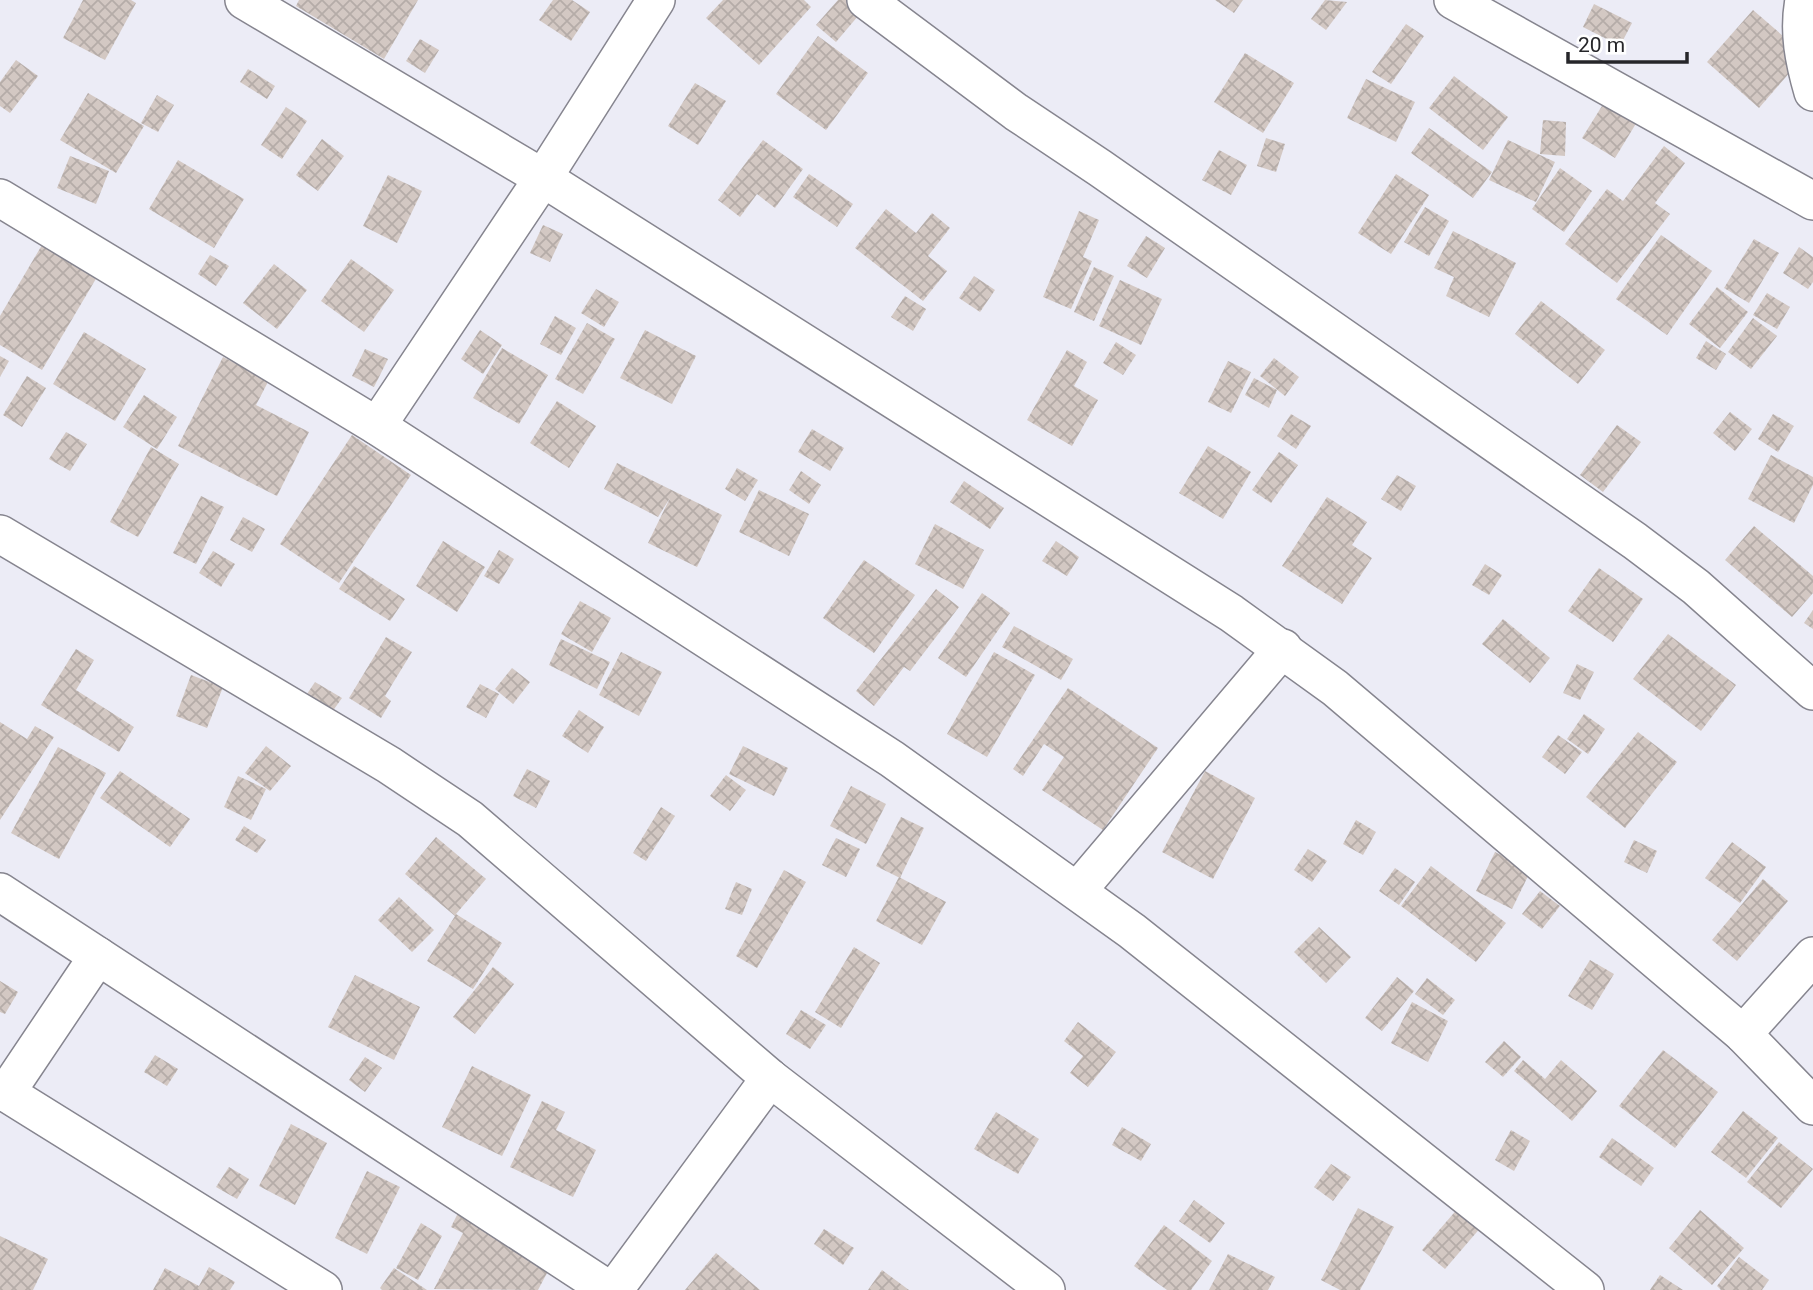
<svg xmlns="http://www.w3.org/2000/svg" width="1813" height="1290" viewBox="0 0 1813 1290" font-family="Roboto,sans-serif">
  <defs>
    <pattern id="building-cross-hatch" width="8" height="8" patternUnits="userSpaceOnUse" patternTransform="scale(1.75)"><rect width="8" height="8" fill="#d3c8c3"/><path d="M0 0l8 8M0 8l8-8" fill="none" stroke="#b5aca8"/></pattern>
  </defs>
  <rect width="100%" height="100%" fill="#ececf6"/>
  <!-- building -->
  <g fill="url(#building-cross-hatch)">
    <polygon points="83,0 131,0 136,3 105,60 63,38"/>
    <polygon points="299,0 418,0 384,59 296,6"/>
    <polygon points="553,0 572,0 590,12 571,41 539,20"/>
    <polygon points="723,0 804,0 811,7 759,65 706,18"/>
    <polygon points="838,0 854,0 864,9 836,42 816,25"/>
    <polygon points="1215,0 1243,0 1234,13"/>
    <polygon points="1325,0 1347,2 1326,30 1311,19"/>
    <polygon points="1594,4 1632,23 1620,46 1583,27"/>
    <polygon points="1753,10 1805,55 1759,108 1707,62"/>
    <polygon points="1406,24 1424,36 1391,84 1372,72"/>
    <polygon points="818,36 868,73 826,130 776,94"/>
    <polygon points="420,39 439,50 425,73 406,61"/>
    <polygon points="1245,53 1294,83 1263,133 1214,102"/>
    <polygon points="16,60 38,76 10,113 0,106 0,82"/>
    <polygon points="248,69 275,86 267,99 240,82"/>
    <polygon points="1454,76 1508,117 1483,150 1429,108"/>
    <polygon points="1366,79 1415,102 1396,142 1347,118"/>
    <polygon points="695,83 726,101 698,145 668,126"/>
    <polygon points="88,93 144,126 116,173 60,140"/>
    <polygon points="157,95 174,105 158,132 141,123"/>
    <polygon points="1607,98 1640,117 1615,158 1582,138"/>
    <polygon points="286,107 307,121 282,159 261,145"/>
    <polygon points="1543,120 1566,122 1565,156 1540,154"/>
    <polygon points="1429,128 1492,172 1473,198 1411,153"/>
    <polygon points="1266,138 1285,144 1276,172 1257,166"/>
    <polygon points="322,139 344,156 318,191 296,175"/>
    <polygon points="763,140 803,169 775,208 757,194 740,217 718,200"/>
    <polygon points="1508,140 1555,162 1536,202 1489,180"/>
    <polygon points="1664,146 1685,163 1655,203 1670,214 1617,283 1565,244 1607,189 1623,201"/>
    <polygon points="1219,150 1247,165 1231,195 1202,180"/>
    <polygon points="70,156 109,171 96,204 57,188"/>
    <polygon points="178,160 244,199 214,248 149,209"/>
    <polygon points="1560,168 1592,191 1564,232 1532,209"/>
    <polygon points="809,174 853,204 837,227 793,197"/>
    <polygon points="1396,174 1429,195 1391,254 1358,233"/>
    <polygon points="388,175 422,191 397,243 363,226"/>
    <polygon points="1425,207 1449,221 1429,256 1404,242"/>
    <polygon points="886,209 916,233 932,213 950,228 928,256 947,271 923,301 855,248"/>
    <polygon points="1079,211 1099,220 1083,257 1092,261 1071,309 1043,297"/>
    <polygon points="543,225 563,234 550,262 530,253"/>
    <polygon points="1453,231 1516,263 1489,317 1446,296 1454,277 1434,268"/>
    <polygon points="1661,235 1712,271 1667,335 1616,299"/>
    <polygon points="1146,236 1165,248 1147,278 1127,266"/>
    <polygon points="1754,239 1779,253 1749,303 1724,288"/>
    <polygon points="42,245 97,277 42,370 0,345 0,316"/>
    <polygon points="1799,247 1813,257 1813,282 1808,289 1783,273"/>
    <polygon points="210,255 229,266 216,286 198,274"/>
    <polygon points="351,259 394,290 364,332 321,301"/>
    <polygon points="274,264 307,290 277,329 243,303"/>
    <polygon points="1094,267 1114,276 1094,321 1074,312"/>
    <polygon points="974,276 995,290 980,312 959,298"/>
    <polygon points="1120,280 1162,299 1141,345 1099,326"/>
    <polygon points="1717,287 1748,312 1720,348 1689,324"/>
    <polygon points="596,289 619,302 604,327 581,313"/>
    <polygon points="1767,293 1790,307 1777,329 1753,315"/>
    <polygon points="905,296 926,309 913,331 891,317"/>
    <polygon points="1541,301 1605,350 1578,384 1515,334"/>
    <polygon points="555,316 576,328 561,355 540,344"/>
    <polygon points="1753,318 1777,336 1751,369 1728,352"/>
    <polygon points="587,323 615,339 583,394 555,379"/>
    <polygon points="480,330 502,345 483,374 461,359"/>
    <polygon points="645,330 696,356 672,404 620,378"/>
    <polygon points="84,332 146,369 115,421 53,384"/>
    <polygon points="1706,341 1726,354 1716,370 1696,358"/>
    <polygon points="1116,342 1136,355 1123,375 1103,363"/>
    <polygon points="502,348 548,375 519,424 473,398"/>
    <polygon points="365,349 388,359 374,387 352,376"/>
    <polygon points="1067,350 1087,362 1074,386 1098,400 1072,446 1027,420"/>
    <polygon points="0,356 9,361 0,377"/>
    <polygon points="223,357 269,380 256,405 309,432 277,496 178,446"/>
    <polygon points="1274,358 1299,377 1285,396 1260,376"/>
    <polygon points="1228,361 1251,372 1231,413 1208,402"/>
    <polygon points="27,376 46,388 22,427 3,415"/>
    <polygon points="1254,378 1277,390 1269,408 1245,395"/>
    <polygon points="144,395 177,417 157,449 123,427"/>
    <polygon points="557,401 596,426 569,468 530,443"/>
    <polygon points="1730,412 1752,429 1735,451 1713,433"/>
    <polygon points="1291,414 1311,426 1296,449 1277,436"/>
    <polygon points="1773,414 1794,426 1778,452 1758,439"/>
    <polygon points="1617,425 1641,442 1603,492 1580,475"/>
    <polygon points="812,429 844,448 830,471 798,452"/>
    <polygon points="66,432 87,444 70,471 49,459"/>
    <polygon points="352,435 411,475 339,583 280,544"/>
    <polygon points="1208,446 1251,472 1223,519 1179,493"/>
    <polygon points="151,447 179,464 138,537 110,522"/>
    <polygon points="1279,452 1298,465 1271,503 1252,490"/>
    <polygon points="1771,455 1813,477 1813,485 1794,523 1748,499"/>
    <polygon points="617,463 722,515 697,567 648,543 670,498 658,517 604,489"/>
    <polygon points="737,468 758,480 745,501 725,489"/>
    <polygon points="801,471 821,485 809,504 789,490"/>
    <polygon points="1397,475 1416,486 1401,511 1381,499"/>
    <polygon points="964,481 1004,508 990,529 950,502"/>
    <polygon points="759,490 809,514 789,556 739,532"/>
    <polygon points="201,496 224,507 196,564 173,553"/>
    <polygon points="1327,497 1367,522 1352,545 1372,558 1342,604 1282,566"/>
    <polygon points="243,517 265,529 252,552 230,540"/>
    <polygon points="935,524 984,550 963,589 915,564"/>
    <polygon points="1754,526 1813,576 1813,593 1792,617 1725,560"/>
    <polygon points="443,541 485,567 457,612 416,586"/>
    <polygon points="1056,541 1079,557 1067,576 1042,561"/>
    <polygon points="499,550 514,559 499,584 484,576"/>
    <polygon points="213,551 235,564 221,587 199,573"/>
    <polygon points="864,560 915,595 874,653 823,618"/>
    <polygon points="1485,564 1502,575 1489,595 1472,585"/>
    <polygon points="354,566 405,599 390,621 339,589"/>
    <polygon points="1599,568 1643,599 1613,642 1568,611"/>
    <polygon points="936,589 959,607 910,671 904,667 874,706 856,691"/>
    <polygon points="982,593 1010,613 966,677 938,658"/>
    <polygon points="580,601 611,618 592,652 561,634"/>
    <polygon points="1813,610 1813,629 1804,623"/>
    <polygon points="1503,619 1550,658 1530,683 1482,644"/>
    <polygon points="1014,626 1073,659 1061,680 1002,647"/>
    <polygon points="1668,634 1736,685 1701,731 1633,679"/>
    <polygon points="386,637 412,652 385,696 391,701 381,718 349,698"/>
    <polygon points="561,639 610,662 597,689 549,665"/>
    <polygon points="76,649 94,660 76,690 134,727 119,752 41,705"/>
    <polygon points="621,652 662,672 639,716 599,695"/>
    <polygon points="994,652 1035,675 987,757 947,734"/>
    <polygon points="1577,664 1594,672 1580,700 1563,693"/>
    <polygon points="512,668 530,682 513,704 495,689"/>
    <polygon points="191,675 223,687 207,728 176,716"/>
    <polygon points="315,682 342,698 332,712 305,697"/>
    <polygon points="480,684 499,694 486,718 466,707"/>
    <polygon points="1068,688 1158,748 1103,830 1042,790 1064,757 1044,744 1023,776 1013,769"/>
    <polygon points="579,710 604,727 588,753 562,736"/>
    <polygon points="1584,714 1605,729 1588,754 1567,739"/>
    <polygon points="0,722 27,739 35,726 54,737 0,820"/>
    <polygon points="1638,732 1677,762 1625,828 1586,797"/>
    <polygon points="1558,735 1582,752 1565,774 1542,757"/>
    <polygon points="266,746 291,766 270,791 245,773"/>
    <polygon points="743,746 788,768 774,796 729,774"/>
    <polygon points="58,747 106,773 59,859 11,833"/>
    <polygon points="527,769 550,781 536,808 513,796"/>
    <polygon points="120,771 190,819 170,847 100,798"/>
    <polygon points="1205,771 1255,798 1213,879 1162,852"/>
    <polygon points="726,775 746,790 730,811 710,796"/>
    <polygon points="238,776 266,789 251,820 224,807"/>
    <polygon points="851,786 886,804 866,844 830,826"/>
    <polygon points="661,807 675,816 646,861 633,853"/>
    <polygon points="901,817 924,828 900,878 876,866"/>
    <polygon points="1356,820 1376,832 1363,855 1343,844"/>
    <polygon points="244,826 266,840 257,853 235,840"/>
    <polygon points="436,837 486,879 456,914 502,943 473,989 427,961 455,916 405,874"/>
    <polygon points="836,838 860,849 846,877 822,865"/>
    <polygon points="1634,840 1657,851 1647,873 1624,862"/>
    <polygon points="1732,842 1766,867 1740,903 1705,878"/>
    <polygon points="1308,849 1327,861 1312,882 1294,870"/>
    <polygon points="1495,852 1531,870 1512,909 1476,891"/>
    <polygon points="1431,866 1506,923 1476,962 1401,906"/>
    <polygon points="1395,868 1415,882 1399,905 1379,891"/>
    <polygon points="784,870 806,882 757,968 736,956"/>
    <polygon points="899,877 946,902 922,945 876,921"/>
    <polygon points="1763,879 1788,901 1737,961 1712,940"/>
    <polygon points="736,882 752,889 742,915 725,909"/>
    <polygon points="1540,891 1560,906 1542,929 1522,914"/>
    <polygon points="399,897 434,930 412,952 378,920"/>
    <polygon points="1319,927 1351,957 1326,983 1294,952"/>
    <polygon points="854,947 880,963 841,1028 815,1012"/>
    <polygon points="1590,960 1614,974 1592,1010 1568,996"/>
    <polygon points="493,967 514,984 475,1034 453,1017"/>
    <polygon points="355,975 420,1007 394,1060 328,1027"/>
    <polygon points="1397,977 1414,991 1382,1031 1365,1018"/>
    <polygon points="1427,978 1455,1000 1443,1015 1415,994"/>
    <polygon points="0,981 18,992 5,1014 0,1012"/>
    <polygon points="1412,1002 1448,1021 1428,1062 1391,1043"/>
    <polygon points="801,1010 826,1025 810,1049 786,1034"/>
    <polygon points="1078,1022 1116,1052 1088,1087 1070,1073 1083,1056 1064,1041"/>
    <polygon points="1504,1041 1521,1057 1503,1077 1485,1062"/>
    <polygon points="1663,1050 1718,1092 1675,1148 1619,1106"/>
    <polygon points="155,1055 178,1069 167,1086 144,1072"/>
    <polygon points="365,1057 382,1068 365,1092 349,1080"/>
    <polygon points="1523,1060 1545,1079 1561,1060 1597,1091 1572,1121 1514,1071"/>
    <polygon points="472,1066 531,1095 502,1156 442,1127"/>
    <polygon points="542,1101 565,1112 556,1130 596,1150 573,1197 510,1167"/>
    <polygon points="1743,1111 1778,1138 1746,1178 1711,1152"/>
    <polygon points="996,1112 1039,1139 1018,1174 974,1149"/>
    <polygon points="291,1124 327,1143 295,1205 259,1186"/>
    <polygon points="1122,1127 1151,1144 1141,1161 1112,1145"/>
    <polygon points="1511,1130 1530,1141 1514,1171 1495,1160"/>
    <polygon points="1612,1138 1654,1168 1641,1186 1599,1157"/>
    <polygon points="1779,1142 1813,1169 1781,1208 1747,1182"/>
    <polygon points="1331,1164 1351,1177 1333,1201 1314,1187"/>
    <polygon points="229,1167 249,1179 237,1199 216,1187"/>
    <polygon points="367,1171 400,1187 367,1254 335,1238"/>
    <polygon points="1194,1200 1225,1223 1210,1243 1179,1221"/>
    <polygon points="1459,1207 1482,1226 1445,1269 1422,1250"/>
    <polygon points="1358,1208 1394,1227 1360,1290 1340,1290 1321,1280"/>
    <polygon points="460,1209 555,1258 538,1290 434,1289 463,1233 451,1227"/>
    <polygon points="1700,1210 1744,1248 1712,1285 1669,1248"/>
    <polygon points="421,1223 442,1236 418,1280 396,1268"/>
    <polygon points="1164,1225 1212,1261 1191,1290 1167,1290 1134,1266"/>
    <polygon points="824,1229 854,1248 843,1265 814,1244"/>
    <polygon points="0,1236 48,1259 33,1290 0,1290"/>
    <polygon points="716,1253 760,1290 685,1290"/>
    <polygon points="1228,1254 1275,1277 1268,1290 1209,1290"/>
    <polygon points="1739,1257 1769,1280 1762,1290 1721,1290 1717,1286"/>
    <polygon points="209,1267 235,1282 230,1290 153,1290 165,1268 199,1286"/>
    <polygon points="394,1268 427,1290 382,1290 380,1288"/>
    <polygon points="882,1270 909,1290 868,1290"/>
    <polygon points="1660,1275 1683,1290 1650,1290"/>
  </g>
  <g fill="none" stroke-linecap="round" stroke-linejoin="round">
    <!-- minor casing -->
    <g stroke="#86858f" stroke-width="40">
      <g id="minor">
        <polyline points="244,0 543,178 1231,613 1335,688 1743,1034 1813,1106"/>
        <polyline points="866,0 1016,112 1100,168 1635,541 1696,587 1813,691"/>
        <polyline points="1453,0 1813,201"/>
        <path d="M 1804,0 C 1798,32 1804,61 1813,92"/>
        <polyline points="0,198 377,426 892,759 1132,931 1585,1290"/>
        <polyline points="377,426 543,178 656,0"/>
        <polyline points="0,534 389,765 470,819 770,1078 1046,1290"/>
        <polyline points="1078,890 1283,648"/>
        <polyline points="0,892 609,1290"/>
        <polyline points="1743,1034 1813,956"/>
        <polyline points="0,1089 323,1290"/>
        <polyline points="6,1093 98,956"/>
        <polyline points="614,1290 770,1078"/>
      </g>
    </g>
    <!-- minor -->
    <use href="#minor" stroke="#fff" stroke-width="37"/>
  </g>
  <!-- scale -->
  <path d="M1568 52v10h119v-10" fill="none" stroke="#26262a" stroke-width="3.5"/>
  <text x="1578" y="52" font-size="21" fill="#26262a" stroke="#ffffff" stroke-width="5" paint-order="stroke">20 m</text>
</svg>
